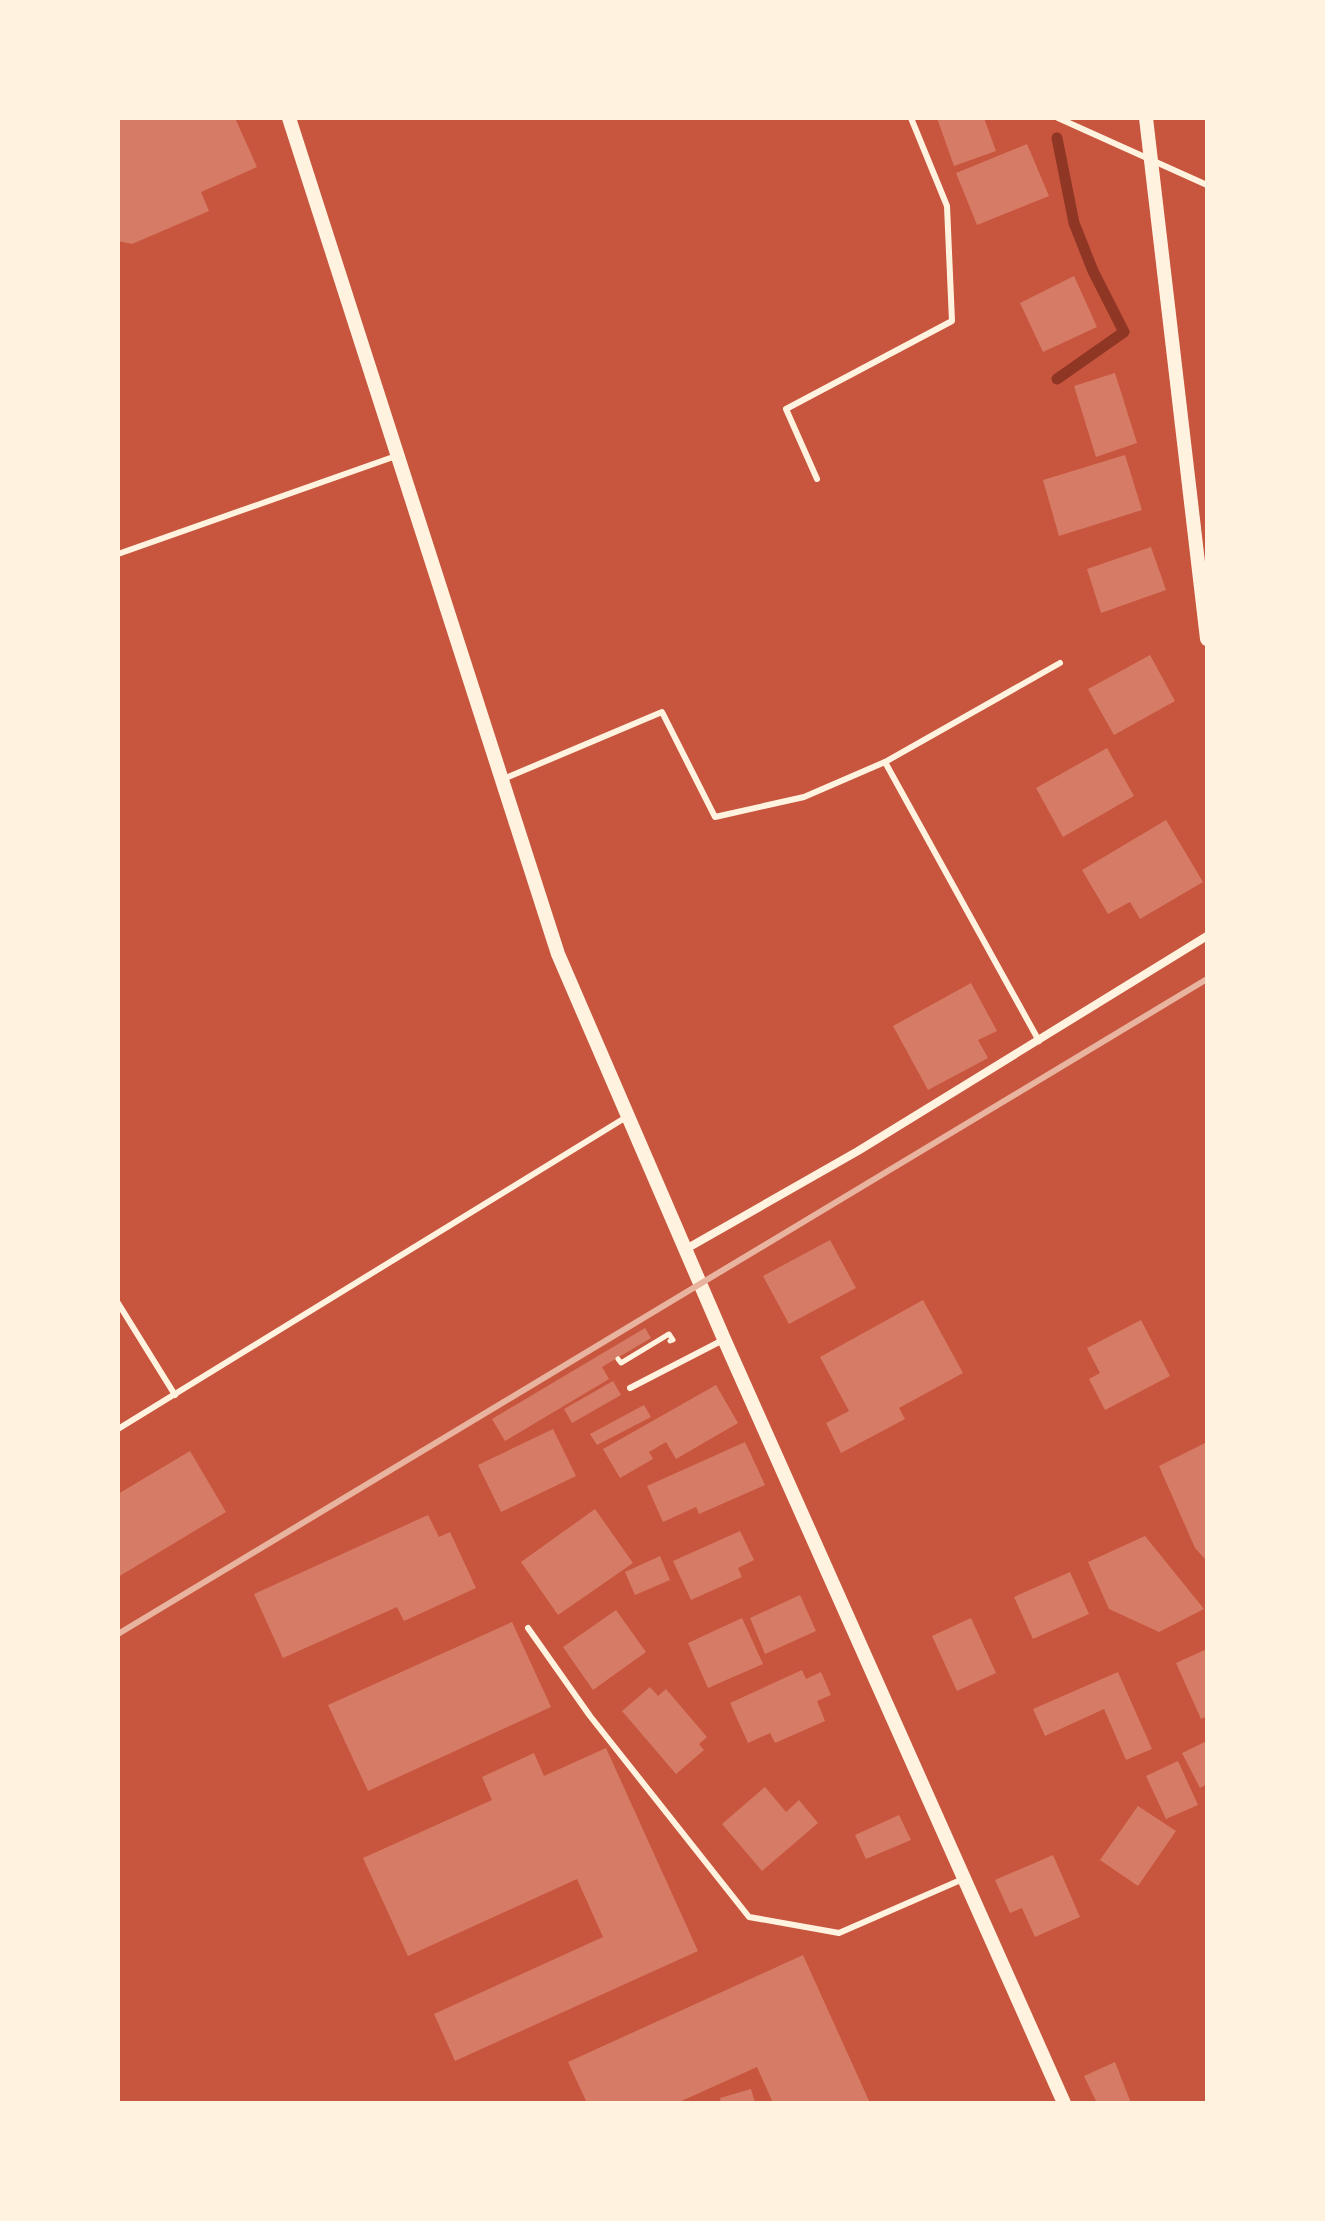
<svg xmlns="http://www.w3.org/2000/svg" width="1325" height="2221" viewBox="0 0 1325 2221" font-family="'Public Sans',sans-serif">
  <rect width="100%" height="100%" fill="#c8553d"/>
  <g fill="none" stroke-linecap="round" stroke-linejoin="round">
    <!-- stream -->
    <polyline stroke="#8f3625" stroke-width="11" points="1057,138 1074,223 1093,271 1124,332 1057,379"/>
  </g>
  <!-- building -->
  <g fill="#d67c66">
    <polygon points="118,118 235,118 257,167 201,192 209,211 132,244 118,241"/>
    <polygon points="937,118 984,118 996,151 954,166"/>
    <polygon points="1027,144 1049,196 977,225 956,173"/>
    <polygon points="1074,276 1097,327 1043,352 1020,303"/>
    <polygon points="1115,373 1137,443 1096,457 1074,386"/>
    <polygon points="1125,455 1142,510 1059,536 1043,480"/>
    <polygon points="1151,547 1166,590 1101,613 1087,569"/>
    <polygon points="1150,655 1175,701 1114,735 1088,689"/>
    <polygon points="1107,748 1134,796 1063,837 1036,788"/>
    <polygon points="1166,820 1203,882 1140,919 1130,902 1108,914 1082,870"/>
    <polygon points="971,983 997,1031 978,1040 988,1058 928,1090 893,1026"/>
    <polygon points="830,1240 856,1288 789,1324 763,1276"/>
    <polygon points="923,1300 963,1373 899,1408 905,1419 841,1453 826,1423 849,1411 820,1357"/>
    <polygon points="1141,1320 1170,1376 1105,1410 1089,1379 1100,1373 1087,1348"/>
    <polygon points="645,1328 651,1338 602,1367 609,1379 505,1441 492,1419"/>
    <polygon points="613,1381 621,1395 572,1423 564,1409"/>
    <polygon points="716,1385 738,1423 676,1459 666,1442 649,1452 653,1459 620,1478 603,1449"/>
    <polygon points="644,1405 651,1417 597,1445 590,1434"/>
    <polygon points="553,1429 576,1476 501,1512 478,1465"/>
    <polygon points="745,1442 765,1485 699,1514 696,1507 663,1522 647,1486"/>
    <polygon points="1207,1442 1207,1561 1195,1548 1159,1466"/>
    <polygon points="190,1451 226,1512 118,1577 118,1494"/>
    <polygon points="595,1509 633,1563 558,1615 521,1562"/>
    <polygon points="428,1515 439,1537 450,1532 476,1588 404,1621 397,1607 283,1658 254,1594"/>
    <polygon points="740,1531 754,1560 738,1568 742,1577 691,1600 673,1561"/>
    <polygon points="1145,1536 1204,1609 1159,1632 1109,1609 1088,1562"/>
    <polygon points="660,1556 670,1580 635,1595 625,1572"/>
    <polygon points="1070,1572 1089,1614 1033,1639 1014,1597"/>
    <polygon points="800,1595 816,1631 765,1654 750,1618"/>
    <polygon points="616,1610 646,1652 593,1690 563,1647"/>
    <polygon points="742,1618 763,1664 708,1688 688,1643"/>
    <polygon points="971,1618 996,1673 957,1691 932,1636"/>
    <polygon points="512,1622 551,1707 368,1791 328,1705"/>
    <polygon points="1207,1649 1207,1716 1201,1719 1176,1663"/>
    <polygon points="802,1670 806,1679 821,1672 831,1695 817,1701 825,1721 775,1743 770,1733 748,1743 730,1703"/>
    <polygon points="1118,1672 1152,1749 1126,1760 1104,1709 1045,1736 1033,1709"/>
    <polygon points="650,1687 658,1696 666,1689 707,1737 699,1744 704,1750 676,1774 622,1711"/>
    <polygon points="1207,1741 1207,1784 1200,1788 1182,1753"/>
    <polygon points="606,1748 698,1951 455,2061 434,2014 603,1937 577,1879 408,1956 363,1858 492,1800 482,1777 534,1753 544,1776"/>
    <polygon points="1178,1761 1198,1805 1166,1819 1146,1776"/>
    <polygon points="765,1787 786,1812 799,1800 818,1823 762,1871 722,1824"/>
    <polygon points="1138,1806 1176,1831 1138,1886 1100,1860"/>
    <polygon points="899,1815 911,1840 866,1859 855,1835"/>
    <polygon points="1053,1855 1080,1917 1035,1937 1022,1908 1010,1913 995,1880"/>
    <polygon points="803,1955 870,2103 773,2103 757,2067 677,2103 587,2103 568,2062"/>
    <polygon points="1115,2062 1131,2103 1097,2103 1084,2076"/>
    <polygon points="751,2089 755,2103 721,2103 720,2098"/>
  </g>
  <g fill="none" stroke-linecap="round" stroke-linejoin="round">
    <!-- path -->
    <polyline stroke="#fff3e0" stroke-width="5" points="618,1359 621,1363 669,1334 673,1340 670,1341"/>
    <!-- service -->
    <g stroke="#fff3e0" stroke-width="6">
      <polyline points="1058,118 1207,185"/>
      <polyline points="817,479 786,409 952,321 947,206 911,118"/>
      <polyline points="118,554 396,456"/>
      <polyline points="501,780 662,712 715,817 804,797 885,762"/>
      <polyline points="1039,1041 885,762 1060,663"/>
      <polyline points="118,1303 175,1395"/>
      <polyline points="630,1388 723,1340"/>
      <polyline points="118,1429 628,1116"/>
      <polyline points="528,1628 590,1716 749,1917 839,1933 963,1879"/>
    </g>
    <!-- minor -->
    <polyline stroke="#fff3e0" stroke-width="8" points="686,1249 858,1151 1207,936"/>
    <!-- tertiary -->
    <g stroke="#fff3e0" stroke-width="14">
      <polyline points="289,118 558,954 724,1339 1064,2103"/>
      <polyline points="1146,118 1207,639"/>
    </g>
    <!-- rail -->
    <polyline stroke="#e9b49f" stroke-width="6" points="118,1634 1207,979"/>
  </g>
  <!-- border -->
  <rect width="1325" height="2221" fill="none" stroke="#fff3e0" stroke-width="240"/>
</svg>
